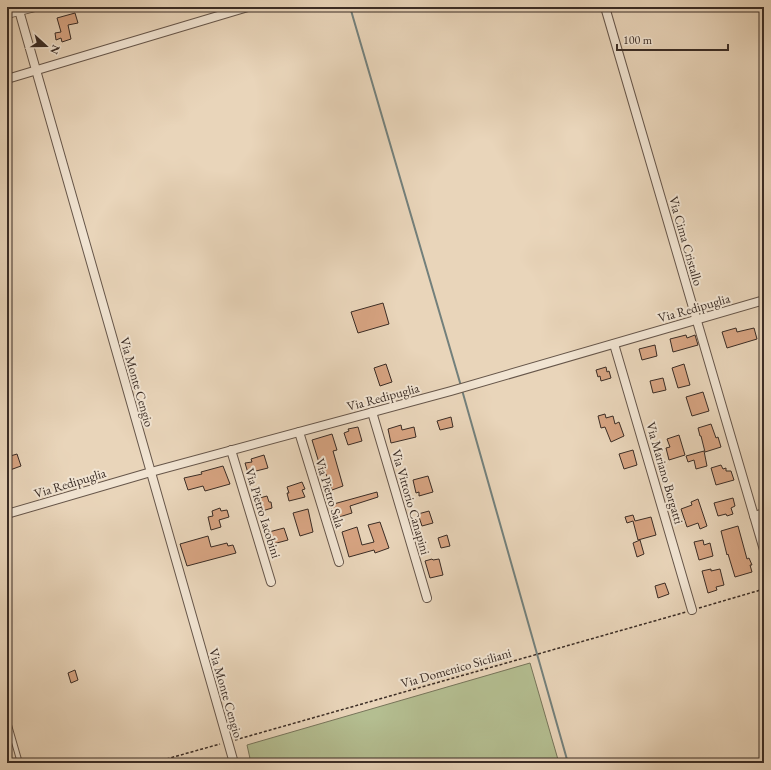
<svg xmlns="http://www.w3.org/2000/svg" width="771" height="770" viewBox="0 0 771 770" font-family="'EB Garamond',serif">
  <rect width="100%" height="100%" fill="#e9d5ba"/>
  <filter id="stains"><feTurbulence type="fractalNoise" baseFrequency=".005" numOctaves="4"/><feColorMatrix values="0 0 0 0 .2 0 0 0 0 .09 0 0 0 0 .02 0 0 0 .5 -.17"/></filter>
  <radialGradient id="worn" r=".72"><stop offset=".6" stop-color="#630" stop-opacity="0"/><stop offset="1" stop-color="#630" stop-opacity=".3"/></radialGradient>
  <!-- green -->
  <polygon fill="#b4be91" stroke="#77755b" points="530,663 559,763 251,763 247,745"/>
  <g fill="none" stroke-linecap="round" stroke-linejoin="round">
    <!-- stream -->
    <g stroke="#73807c" stroke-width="2">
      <polyline points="350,7 461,386"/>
      <polyline points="462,390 568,763"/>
    </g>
  </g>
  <!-- building -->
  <g fill="#d7a482" stroke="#3a2c25">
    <polygon points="75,13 78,23 68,25 71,39 62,42 61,38 56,40 55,33 61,32 57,18"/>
    <polygon points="383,303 389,324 358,333 351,312"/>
    <polygon points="736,328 737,332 754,328 757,339 727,348 722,332"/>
    <polygon points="686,335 687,338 695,335 698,345 673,352 670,339"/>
    <polygon points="655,345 657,356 642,360 639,349"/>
    <polygon points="386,364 392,382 380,386 374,368"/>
    <polygon points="684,364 690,385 678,388 672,368"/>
    <polygon points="606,367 607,372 609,371 611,378 601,381 600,376 598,377 596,370"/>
    <polygon points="663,378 666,390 653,393 650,381"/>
    <polygon points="703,392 709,411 692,416 686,397"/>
    <polygon points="605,414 606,418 613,416 615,424 619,422 624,436 611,442 605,427 601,428 598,416"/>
    <polygon points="451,417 453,427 440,430 437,421"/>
    <polygon points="711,424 716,438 718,437 721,447 705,452 701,436 700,436 698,428"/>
    <polygon points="401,425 402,430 414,427 416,437 391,443 388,429"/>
    <polygon points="358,427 362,441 348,445 344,433 349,431 348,429"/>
    <polygon points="332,434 337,450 333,451 343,486 332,490 326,474 321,476 318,466 320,466 312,440"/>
    <polygon points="679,435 685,455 669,460 666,448 670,447 667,439"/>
    <polygon points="633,450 637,465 624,469 619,454"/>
    <polygon points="704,451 707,466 696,469 694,460 688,462 686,456"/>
    <polygon points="17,454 21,466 10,470 7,457"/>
    <polygon points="264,455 268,468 248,473 245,463 252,462 251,459"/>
    <polygon points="721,465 723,469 726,468 726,471 731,471 734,480 716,485 711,468"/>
    <polygon points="223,466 230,484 205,491 203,486 188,490 184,478 202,474 201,472"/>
    <polygon points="428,476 433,492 419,496 419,492 416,493 413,480"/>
    <polygon points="302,482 305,489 302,490 305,497 289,501 287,493 289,493 287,487"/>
    <polygon points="377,492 378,497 350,506 352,513 336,518 335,512 333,512 330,505"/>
    <polygon points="267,496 269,502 271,502 272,508 259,512 256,499"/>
    <polygon points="733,498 735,506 731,508 733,514 727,516 726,514 718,516 714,503"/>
    <polygon points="698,499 707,526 700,529 698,523 687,527 681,509 692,505 691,502"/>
    <polygon points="220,508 221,511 227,510 229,517 219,520 221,527 211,530 208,517 213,516 212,511"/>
    <polygon points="308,509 313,532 300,536 293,513"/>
    <polygon points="429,511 433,523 422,526 418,514"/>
    <polygon points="633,515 635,521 651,517 656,535 638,540 633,521 627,523 625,517"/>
    <polygon points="380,522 389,548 375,553 374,550 349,557 342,532 357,527 362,545 374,542 368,525"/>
    <polygon points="738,526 747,559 749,558 752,565 750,565 752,572 735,577 728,554 727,555 721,531"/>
    <polygon points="284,528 288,540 273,544 269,532"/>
    <polygon points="447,535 450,546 441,548 438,538"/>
    <polygon points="208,536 211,547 227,543 228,546 233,545 236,553 187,566 180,544"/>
    <polygon points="640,540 644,554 637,557 633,543"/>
    <polygon points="703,540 704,545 710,543 713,556 699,560 694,542"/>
    <polygon points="432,559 433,560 439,559 443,575 430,578 425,561"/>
    <polygon points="711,569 711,571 720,569 724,585 716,587 717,590 708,593 702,571"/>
    <polygon points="665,583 669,594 658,598 655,586"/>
    <polygon points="75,670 78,680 71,683 68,673"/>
  </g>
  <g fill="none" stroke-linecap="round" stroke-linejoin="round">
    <!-- service casing -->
    <g stroke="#66564a" stroke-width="6">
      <polyline id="service" points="7,718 20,763"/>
    </g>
    <!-- minor casing -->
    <g stroke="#66564a" stroke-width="10">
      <g id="minor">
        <polyline points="18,7 234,763"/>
        <polyline points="605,7 764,550"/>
        <polyline points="7,14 35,7"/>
        <polyline points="7,79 248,7"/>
        <polyline points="614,344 692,610"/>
        <polyline points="372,412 427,598"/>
        <polyline points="299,432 339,562"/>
        <polyline points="231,450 271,582"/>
        <polyline points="7,514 151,472 451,391 764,300"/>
        <polyline points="754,516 764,513"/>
      </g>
    </g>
    <!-- path -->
    <g stroke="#3a2c25" stroke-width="1.5" stroke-dasharray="3 2" stroke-linecap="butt">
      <polyline points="699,608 764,589"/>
      <polyline points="235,740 686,612"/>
      <polyline points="152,763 220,744"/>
    </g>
    <!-- service -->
    <use href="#service" stroke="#f1e4d2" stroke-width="4"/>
    <!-- minor -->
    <use href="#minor" stroke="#f1e4d2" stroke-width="8"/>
  </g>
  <g text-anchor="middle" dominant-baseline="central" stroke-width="4" stroke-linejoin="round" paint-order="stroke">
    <!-- street labels -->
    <g font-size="13" fill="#3a2c25" stroke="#f1e4d2">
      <text transform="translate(686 241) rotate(74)">Via Cima Cristallo</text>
      <text transform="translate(694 308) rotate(-16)">Via Redipuglia</text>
      <text transform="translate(137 382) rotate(74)">Via Monte Cengio</text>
      <text transform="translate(383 397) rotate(-15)">Via Redipuglia</text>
      <text transform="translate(665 473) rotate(74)">Via Mariano Borgatti</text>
      <text transform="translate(70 483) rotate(-17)">Via Redipuglia</text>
      <text transform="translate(330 493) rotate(73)">Via Pietro Sala</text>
      <text transform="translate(411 502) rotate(74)">Via Vittorio Canapini</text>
      <text transform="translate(263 513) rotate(73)">Via Pietro Iacobini</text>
      <text transform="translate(456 668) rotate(-16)">Via Domenico Siciliani</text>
      <text transform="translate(226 693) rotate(74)">Via Monte Cengio</text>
    </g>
  </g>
  <!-- margin -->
  <rect width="771" height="770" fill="none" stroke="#e9d5ba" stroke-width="24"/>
  <rect x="8" y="8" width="755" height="754" fill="none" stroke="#3a2c25" stroke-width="2"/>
  <rect x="12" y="12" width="747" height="746" fill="none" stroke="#3a2c25"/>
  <!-- north arrow -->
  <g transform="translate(46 46) rotate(111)" stroke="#f1e4d2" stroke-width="3" paint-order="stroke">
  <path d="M0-3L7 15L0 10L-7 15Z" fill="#3a2c25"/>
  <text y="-6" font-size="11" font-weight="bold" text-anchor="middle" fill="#3a2c25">N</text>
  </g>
  <!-- scale -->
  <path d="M617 44v6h111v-6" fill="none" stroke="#3a2c25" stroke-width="2"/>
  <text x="623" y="44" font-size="12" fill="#3a2c25" stroke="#f1e4d2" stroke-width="3" paint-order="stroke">100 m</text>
  <rect width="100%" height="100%" filter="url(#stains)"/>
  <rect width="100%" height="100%" fill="url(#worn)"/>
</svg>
